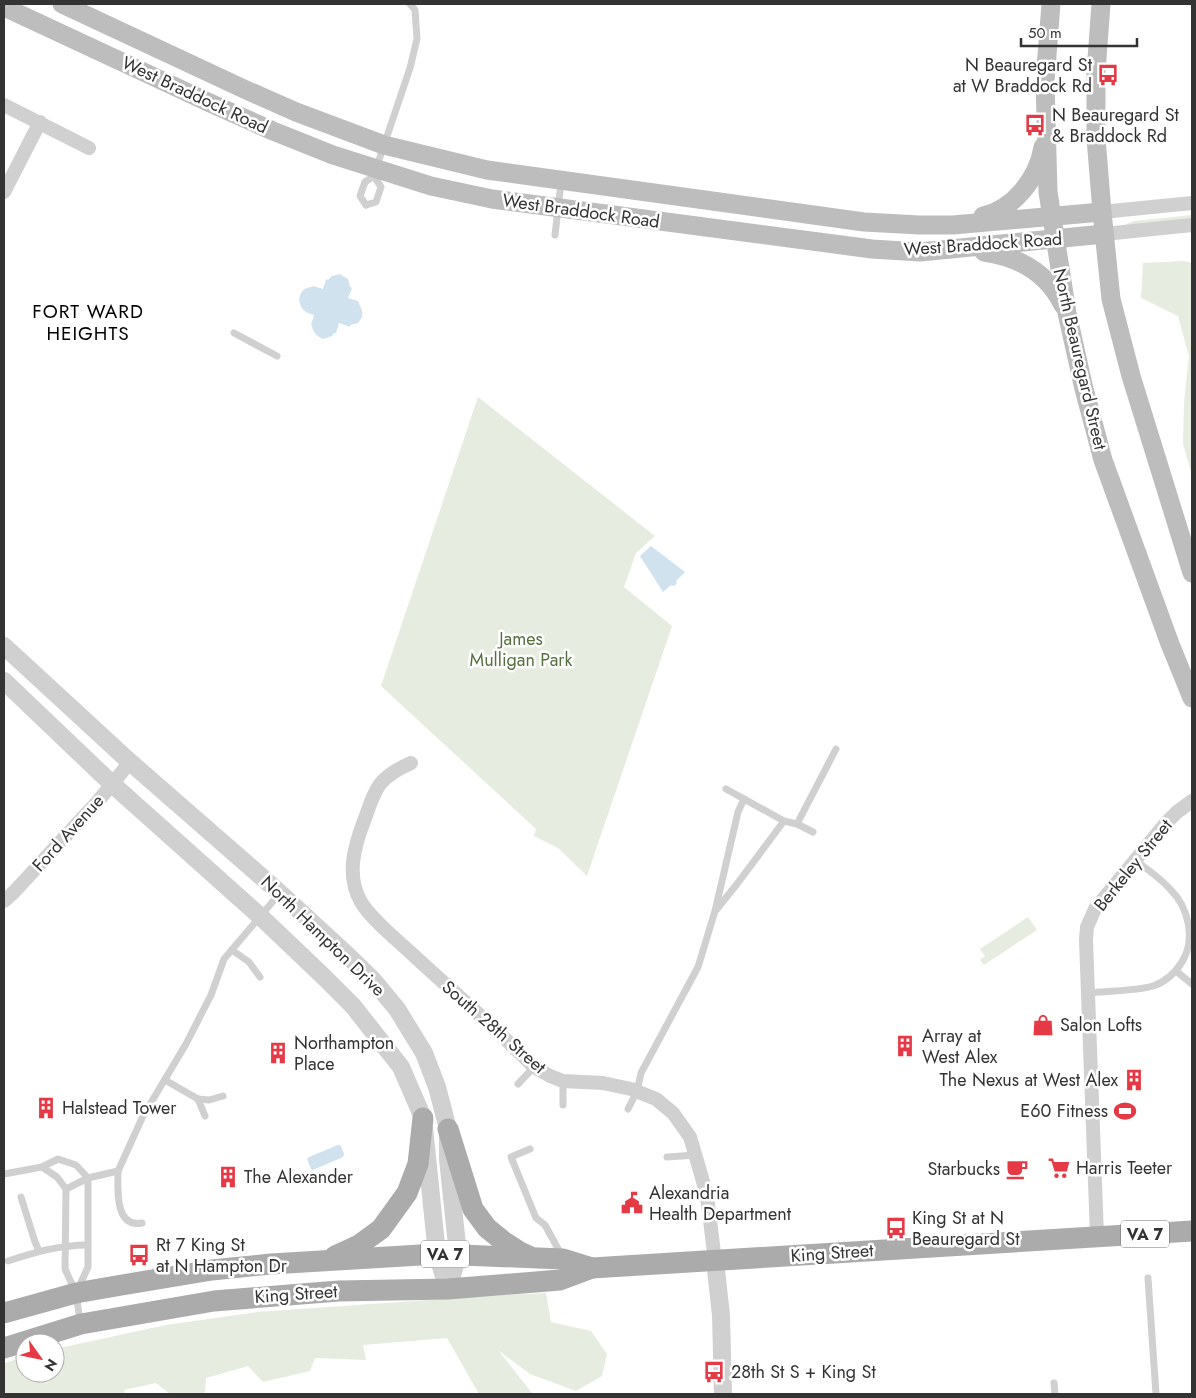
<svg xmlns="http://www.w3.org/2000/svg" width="1196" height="1398" viewBox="0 0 1196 1398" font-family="Jost,sans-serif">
  <rect width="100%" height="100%" fill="#fff"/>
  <!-- green -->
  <g fill="#e6ecdf">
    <polygon points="1192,215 1192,218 1189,219 1127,225 1126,224 1134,221"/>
    <polygon points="1183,261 1192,263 1192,475 1183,444 1184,403 1189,356 1178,316 1141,298 1143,263"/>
    <polygon points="478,397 655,536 636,553 624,587 672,626 587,876 558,848 534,836 536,829 381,686"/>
    <polygon points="1028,917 1037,930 984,965 980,960 985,956 980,949"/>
    <polygon points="546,1293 551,1322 591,1331 607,1354 602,1376 576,1391 530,1374 498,1350 532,1393 479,1394 447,1338 363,1345 366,1360 315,1358 310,1371 263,1382 248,1366 206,1378 205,1392 201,1394 170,1394 156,1383 124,1390 125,1394 4,1394 4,1363 25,1357 25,1373 55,1373 55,1349 166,1325 257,1312 501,1295"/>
  </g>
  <!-- water -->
  <g fill="#cfe2ee">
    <path d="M 340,274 L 348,279 L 350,287 L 352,288 L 348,298 L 358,301 C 361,309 366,314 358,323 L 350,325 L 350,327 L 339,323 L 336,333 L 334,333 L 332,336 L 323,339 C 317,336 313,333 312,326 L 311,325 L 314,315 C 311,314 308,313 306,312 C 296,305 297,288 312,287 L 313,286 L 323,289 L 326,279 L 328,280 L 332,276 Z"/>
    <polygon points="651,546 685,572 676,581 677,583 674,586 671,585 663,592 640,556"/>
    <polygon points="338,1145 341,1146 344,1154 343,1157 313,1170 311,1169 307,1159 309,1157"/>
  </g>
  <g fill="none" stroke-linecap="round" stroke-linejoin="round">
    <!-- service -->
    <g stroke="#d0d0d0" stroke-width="7">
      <polyline points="366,205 376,202 381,187 374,176 376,169 410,68 417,39 415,10 410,4"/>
      <polyline points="366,205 360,196 365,182 374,176"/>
      <polyline points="555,235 561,182"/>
      <polyline points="234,333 277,356"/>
      <polyline points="726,789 784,821 797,824 813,832"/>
      <polyline points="797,824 836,749"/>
      <polyline points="717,909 737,884 784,821"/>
      <polyline points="232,950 249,962 260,977"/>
      <polyline points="1176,971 1192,984"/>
      <path d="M 1088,993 C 1106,991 1137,991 1153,986 C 1165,982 1175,973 1182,962 C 1196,939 1189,908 1170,889 C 1160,878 1147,869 1135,860"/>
      <polyline points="165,1080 198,1099 205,1116"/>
      <polyline points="518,1084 534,1067"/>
      <polyline points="198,1099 209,1100 223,1096"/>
      <polyline points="563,1105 563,1081"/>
      <polyline points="628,1109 637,1091 641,1073 698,967 715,911 738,812 744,799"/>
      <polyline points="530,1149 511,1157 536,1218 545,1225 562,1256"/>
      <polyline points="667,1157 696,1155"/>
      <polyline points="42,1167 57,1177 66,1189 65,1269 76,1293 80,1321"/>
      <path d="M 118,1171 C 118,1188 114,1228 142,1223"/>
      <polyline points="4,1174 42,1167 58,1159 76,1165 88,1178 88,1267 78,1289"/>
      <polyline points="66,1189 88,1178 118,1171 143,1116 186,1044 211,995 224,959 280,893"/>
      <polyline points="21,1197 35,1242 39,1251"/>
      <path d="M 8,1261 C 35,1252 60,1245 88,1245"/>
      <polyline points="1148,1278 1156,1394"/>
      <polyline points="1054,1383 1055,1394"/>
    </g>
    <!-- minor -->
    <g stroke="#d0d0d0" stroke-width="14">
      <polyline points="4,105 89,148"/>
      <polyline points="4,192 40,122"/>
      <polyline points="1102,212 1192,203"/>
      <polyline points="1104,234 1192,225"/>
      <path d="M 411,763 C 377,778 376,788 364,821 C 354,847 346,876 361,902 C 371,919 397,940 411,953 C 452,991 495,1027 534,1067 L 550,1076 L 563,1081 L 603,1083 L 631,1089 L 656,1099 L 673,1113 L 690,1137 L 700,1171 L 707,1196 L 715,1261"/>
      <polyline points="4,901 14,892 99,800 130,762"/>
      <polyline points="1097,1236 1086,940 1087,927 1095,909 1166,823 1177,812 1192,801"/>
    </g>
    <!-- tertiary -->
    <g stroke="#d0d0d0" stroke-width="18">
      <polyline points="4,646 130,762 280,893 343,951 373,980 397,1009 424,1053 437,1087 448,1129 448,1159 458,1255 448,1289"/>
      <polyline points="4,681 111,783 261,917 324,977 353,1006 401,1067 423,1118 437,1254 448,1289"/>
      <polyline points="715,1261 721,1315 723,1394"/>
    </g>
    <!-- secondary -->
    <g stroke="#bdbdbd" stroke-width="19">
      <polyline points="62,4 244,89 296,112 384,145 487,170 864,222 919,225 953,225 1102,212"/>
      <polyline points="1051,4 1045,81 1048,192 1067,313 1084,389 1103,460 1170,644 1192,698"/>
      <polyline points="1101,4 1096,72 1096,138 1102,212 1111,299 1131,376 1192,573"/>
      <polyline points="4,7 210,103 273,131 333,155 431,186 492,199 872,249 920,252 1104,234"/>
      <path d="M 983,216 C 1014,209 1038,178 1043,147"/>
      <path d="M 984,252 C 1019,257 1047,272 1063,305"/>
    </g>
    <!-- primary -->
    <g stroke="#ababab" stroke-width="21">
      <polyline points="448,1129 473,1209 487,1228 503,1241 520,1252 529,1256"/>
      <polyline points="335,1256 359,1245 381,1229 407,1193 418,1164 423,1118"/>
      <polyline points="4,1313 76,1293 116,1286 212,1270 271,1264 437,1254 563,1259 592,1268"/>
      <polyline points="4,1348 81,1324 214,1301 339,1291 448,1289 560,1280 592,1268 1192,1231"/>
    </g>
  </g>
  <!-- icons -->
  <defs>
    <g id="bus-bare" transform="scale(1.725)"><path d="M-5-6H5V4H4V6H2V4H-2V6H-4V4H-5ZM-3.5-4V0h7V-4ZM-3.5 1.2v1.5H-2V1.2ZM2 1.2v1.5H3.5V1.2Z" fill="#e63946" stroke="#fff" stroke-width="2.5" paint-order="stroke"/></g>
    <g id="shop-bare" transform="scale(1.725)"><path d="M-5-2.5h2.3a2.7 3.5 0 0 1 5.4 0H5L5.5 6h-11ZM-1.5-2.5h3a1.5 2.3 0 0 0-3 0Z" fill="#e63946" stroke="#fff" stroke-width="2.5" paint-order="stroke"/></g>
    <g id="building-bare" transform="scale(1.725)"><path d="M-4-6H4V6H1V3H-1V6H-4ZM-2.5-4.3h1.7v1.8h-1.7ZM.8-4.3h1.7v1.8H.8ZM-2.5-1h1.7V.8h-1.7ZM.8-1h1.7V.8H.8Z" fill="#e63946" stroke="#fff" stroke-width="2.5" paint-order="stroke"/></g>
    <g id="stadium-bare" transform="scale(1.725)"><path d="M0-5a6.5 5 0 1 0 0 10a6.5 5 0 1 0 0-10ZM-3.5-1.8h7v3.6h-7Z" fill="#e63946" stroke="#fff" stroke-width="2.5" paint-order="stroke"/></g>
    <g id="supermarket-bare" transform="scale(1.725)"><path d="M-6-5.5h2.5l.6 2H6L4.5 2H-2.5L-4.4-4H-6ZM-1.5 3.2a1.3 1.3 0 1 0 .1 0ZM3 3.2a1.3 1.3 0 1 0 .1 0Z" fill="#e63946" stroke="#fff" stroke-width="2.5" paint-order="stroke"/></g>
    <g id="cafe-bare" transform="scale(1.725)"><path d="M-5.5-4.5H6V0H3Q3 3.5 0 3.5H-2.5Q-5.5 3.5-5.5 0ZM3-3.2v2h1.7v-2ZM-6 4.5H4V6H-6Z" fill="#e63946" stroke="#fff" stroke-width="2.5" paint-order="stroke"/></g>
    <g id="civic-bare" transform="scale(1.725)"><path d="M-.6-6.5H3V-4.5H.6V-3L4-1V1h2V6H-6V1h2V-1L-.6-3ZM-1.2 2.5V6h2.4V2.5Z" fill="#e63946" stroke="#fff" stroke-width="2.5" paint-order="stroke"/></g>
  </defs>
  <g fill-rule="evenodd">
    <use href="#bus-bare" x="1108" y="75"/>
    <use href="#bus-bare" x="1035" y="125"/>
    <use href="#shop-bare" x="1043" y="1025"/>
    <use href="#building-bare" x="905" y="1046"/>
    <use href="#building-bare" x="278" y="1053"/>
    <use href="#building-bare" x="1134" y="1080"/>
    <use href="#building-bare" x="46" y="1108"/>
    <use href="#stadium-bare" x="1125" y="1111"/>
    <use href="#supermarket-bare" x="1059" y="1168"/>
    <use href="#cafe-bare" x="1017" y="1169"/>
    <use href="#building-bare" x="228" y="1177"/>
    <use href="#civic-bare" x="632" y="1203"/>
    <use href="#bus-bare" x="896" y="1228"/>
    <use href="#bus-bare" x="139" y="1255"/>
    <use href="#bus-bare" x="714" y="1372"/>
  </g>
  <g text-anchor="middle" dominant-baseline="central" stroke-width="5" stroke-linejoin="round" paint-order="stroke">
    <!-- shield labels -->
    <g fill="#fff" stroke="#707070" stroke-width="1">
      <rect x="1121" y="1220.5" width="48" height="27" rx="4"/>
      <rect x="421" y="1240.5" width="48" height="27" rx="4"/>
    </g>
    <g font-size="16" font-weight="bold" fill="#333">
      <text x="1145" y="1234">VA 7</text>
      <text x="445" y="1254">VA 7</text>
    </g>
    <!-- poi labels -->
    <g font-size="18" fill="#333" stroke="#fff" text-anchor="start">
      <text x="1092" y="65" text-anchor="end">N Beauregard St<tspan x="1092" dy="21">at W Braddock Rd</tspan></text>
      <text x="1052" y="115">N Beauregard St<tspan x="1052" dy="21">&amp; Braddock Rd</tspan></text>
      <text x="1060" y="1025">Salon Lofts</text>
      <text x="922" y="1036">Array at<tspan x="922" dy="21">West Alex</tspan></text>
      <text x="294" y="1043">Northampton<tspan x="294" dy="21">Place</tspan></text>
      <text x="1118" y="1080" text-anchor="end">The Nexus at West Alex</text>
      <text x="62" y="1108">Halstead Tower</text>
      <text x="1108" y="1111" text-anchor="end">E60 Fitness</text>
      <text x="1076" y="1168">Harris Teeter</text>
      <text x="1000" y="1169" text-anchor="end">Starbucks</text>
      <text x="244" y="1177">The Alexander</text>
      <text x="649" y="1193">Alexandria<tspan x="649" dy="21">Health Department</tspan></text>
      <text x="912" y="1218">King St at N<tspan x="912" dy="21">Beauregard St</tspan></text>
      <text x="156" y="1245">Rt 7 King St<tspan x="156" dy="21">at N Hampton Dr</tspan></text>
      <text x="731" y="1372">28th St S + King St</text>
    </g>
    <!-- street labels -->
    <g font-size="18" fill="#333" stroke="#fff">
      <text transform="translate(195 95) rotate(25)">West Braddock Road</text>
      <text transform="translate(581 211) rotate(8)">West Braddock Road</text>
      <text transform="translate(983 244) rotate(-4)">West Braddock Road</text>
      <text transform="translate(1080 359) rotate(77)">North Beauregard Street</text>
      <text transform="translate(68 833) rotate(-48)">Ford Avenue</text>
      <text transform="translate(1133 865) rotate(-51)">Berkeley Street</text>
      <text transform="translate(323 936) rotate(44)">North Hampton Drive</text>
      <text transform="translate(494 1027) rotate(41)">South 28th Street</text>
      <text transform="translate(832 1253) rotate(-4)">King Street</text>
      <text transform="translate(296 1294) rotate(-4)">King Street</text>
    </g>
    <!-- park labels -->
    <g font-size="18" fill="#56703f" stroke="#fff">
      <text x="521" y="639">James<tspan x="521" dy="21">Mulligan Park</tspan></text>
    </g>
    <!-- neighbourhood labels -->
    <g font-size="19" letter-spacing="1" fill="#000" stroke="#fff">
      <text x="88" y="311">FORT WARD<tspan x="88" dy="22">HEIGHTS</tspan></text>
    </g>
  </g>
  <!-- border -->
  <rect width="1196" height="1398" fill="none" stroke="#333333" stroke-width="10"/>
  <!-- north arrow -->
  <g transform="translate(40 1358) rotate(123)"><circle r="24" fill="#ffffff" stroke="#adadad"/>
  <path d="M0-4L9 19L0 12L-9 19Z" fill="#e63946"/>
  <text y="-8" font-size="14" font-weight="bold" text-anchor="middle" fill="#333333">N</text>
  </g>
  <!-- scale -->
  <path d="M1021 38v8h116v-8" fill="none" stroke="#333333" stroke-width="2.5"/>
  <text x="1028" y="38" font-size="15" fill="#333333" stroke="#ffffff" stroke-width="4" paint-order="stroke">50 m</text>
</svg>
